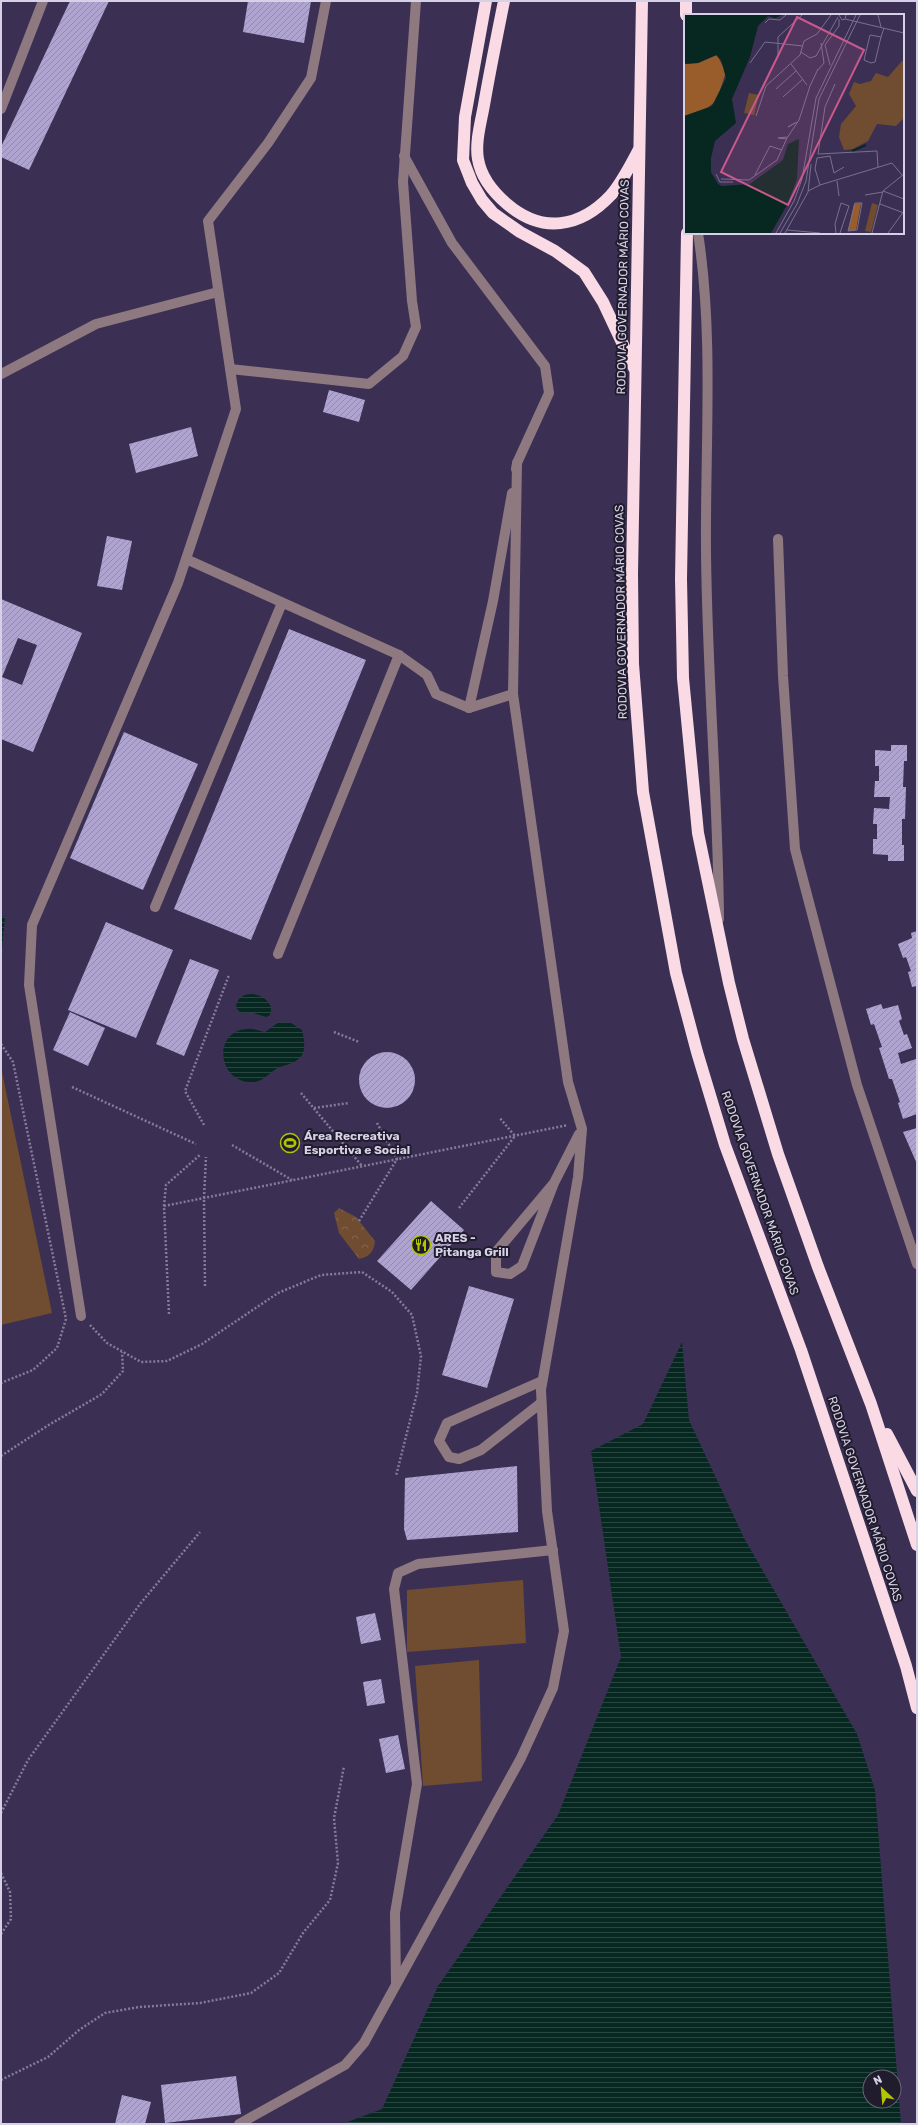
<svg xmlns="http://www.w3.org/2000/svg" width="918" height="2125" viewBox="0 0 918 2125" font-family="Rubik,sans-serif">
  <defs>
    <pattern id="park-crowns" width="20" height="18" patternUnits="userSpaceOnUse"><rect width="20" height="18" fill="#704c31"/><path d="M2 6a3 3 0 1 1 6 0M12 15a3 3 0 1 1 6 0" fill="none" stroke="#84654f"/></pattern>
    <pattern id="water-rules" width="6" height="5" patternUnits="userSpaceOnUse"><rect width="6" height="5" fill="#072821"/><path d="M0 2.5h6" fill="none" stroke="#2a4641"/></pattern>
    <pattern id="building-hatch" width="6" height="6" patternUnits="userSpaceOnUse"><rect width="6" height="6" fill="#afa4cf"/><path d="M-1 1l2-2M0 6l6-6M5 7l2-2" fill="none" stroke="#938bad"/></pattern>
  </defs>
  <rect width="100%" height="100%" fill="#3b3054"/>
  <!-- park -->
  <path fill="url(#park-crowns)" d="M 339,1208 L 356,1217 L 375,1241 C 374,1251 370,1257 359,1259 L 339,1233 L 334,1213 Z"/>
  <!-- pitch -->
  <g fill="#704c31">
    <polygon points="2,1072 52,1313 1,1325 1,1073"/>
    <polygon points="523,1580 526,1643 407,1652 407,1590"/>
    <polygon points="479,1660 482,1781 423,1786 415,1666"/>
  </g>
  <!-- water -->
  <g fill="url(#water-rules)" fill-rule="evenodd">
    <polygon points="1,916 5,917 1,959"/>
    <path d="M 252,994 C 262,995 275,1003 270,1015 L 267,1017 C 262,1016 258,1014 253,1013 C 245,1012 241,1016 236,1007 C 237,998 243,994 252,994 Z"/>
    <path d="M 279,1022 L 291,1023 L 302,1030 C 307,1051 305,1060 283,1066 C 271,1069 266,1081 254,1082 C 218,1085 211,1031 247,1029 C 253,1028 260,1031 265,1032 Z"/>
    <path d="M 682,1342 L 689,1420 L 744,1538 L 857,1734 L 875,1790 L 901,2124 L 342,2124 L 382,2109 L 438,1986 L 558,1815 L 621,1657 L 591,1451 L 643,1424 ZM 870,2077 L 894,2077 L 894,2101 L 870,2101 Z"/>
  </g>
  <!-- building -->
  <g fill="url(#building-hatch)" fill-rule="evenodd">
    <polygon points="70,1 109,1 29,170 1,157 1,147"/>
    <polygon points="248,1 311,1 304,43 243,32"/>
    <polygon points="329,390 365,400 359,422 323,412"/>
    <polygon points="191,427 198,456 136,473 129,444"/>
    <polygon points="107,536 132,541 122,590 97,586"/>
    <path d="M 1,599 L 82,633 L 33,752 L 1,739 ZM 18,638 L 37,645 L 22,685 L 2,677 Z"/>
    <polygon points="289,629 366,660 251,940 174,909"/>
    <polygon points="124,732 198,764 143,890 70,858"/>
    <polygon points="891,745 907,745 907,761 904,761 903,787 906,787 905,819 902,819 902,845 904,845 904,861 888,861 888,855 873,854 873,839 877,839 877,824 873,824 874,808 889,809 890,797 874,797 875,781 879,781 879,766 875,766 875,750 891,751"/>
    <polygon points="106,922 173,950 136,1038 68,1010"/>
    <polygon points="917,931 917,986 912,987 908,972 911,971 906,957 903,958 898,944 912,938 911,933"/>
    <polygon points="190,959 219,970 184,1056 156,1044"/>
    <polygon points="881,1004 883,1009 898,1005 902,1019 899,1021 904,1035 907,1034 912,1048 898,1053 901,1064 916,1059 917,1062 917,1114 903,1119 898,1103 900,1102 892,1079 889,1079 879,1048 882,1047 874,1024 871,1025 866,1009"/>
    <polygon points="70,1012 105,1028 88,1066 53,1050"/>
    <circle cx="387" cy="1080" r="28"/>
    <polygon points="917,1128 917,1164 903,1132"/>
    <polygon points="431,1201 464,1230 411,1290 377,1261"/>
    <polygon points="469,1286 514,1299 487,1388 442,1375"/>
    <polygon points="517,1466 518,1532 407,1540 404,1529 405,1478"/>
    <polygon points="375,1613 381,1640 361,1644 356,1617"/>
    <polygon points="381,1679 385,1703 367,1706 363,1682"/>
    <polygon points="398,1735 405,1769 386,1773 379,1739"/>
    <polygon points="236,2076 241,2114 165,2123 161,2085"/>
    <polygon points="122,2095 151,2102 145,2124 115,2124"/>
  </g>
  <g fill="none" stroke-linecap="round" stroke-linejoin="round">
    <!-- path -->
    <g stroke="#847c99" stroke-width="2.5" stroke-dasharray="2 2" stroke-linecap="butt">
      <polyline points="334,1032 359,1042"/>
      <polyline points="1,1044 13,1062 66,1319 57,1348 33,1370 1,1383"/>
      <polyline points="72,1087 196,1144"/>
      <polyline points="301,1093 362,1166"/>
      <polyline points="314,1108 349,1103"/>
      <polyline points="204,1125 185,1091 229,975"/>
      <polyline points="232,1145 292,1180"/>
      <polyline points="164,1206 568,1125"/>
      <polyline points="459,1208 515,1136 499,1117"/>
      <polyline points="359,1221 397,1159 377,1123"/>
      <polyline points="205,1286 204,1198 206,1157"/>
      <polyline points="169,1314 164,1206 166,1185 201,1154"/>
      <polyline points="90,1325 107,1343 141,1362 167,1361 202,1344 278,1293 321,1275 362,1272 392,1292 412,1315 421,1356 417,1393 396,1476"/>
      <polyline points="1,1456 47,1426 102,1394 123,1371 122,1352"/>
      <polyline points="1,1813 28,1760 140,1604 200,1532"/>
      <polyline points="1,1873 10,1892 11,1919 1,1934"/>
      <polyline points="1,2080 48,2057 79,2030 105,2013 139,2007 200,2003 251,1993 279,1973 303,1933 330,1900 338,1863 334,1818 344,1766"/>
    </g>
    <!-- minor -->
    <g stroke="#8f7980" stroke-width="10">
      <polyline points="1,109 43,1"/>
      <polyline points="404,156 452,243 545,366 549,393 517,463 516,469"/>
      <path d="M 698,233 C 714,336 705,446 706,550 C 707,673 718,796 719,919"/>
      <polyline points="230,369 369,384 403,356 416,327 412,301 403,182 416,1"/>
      <polyline points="1,374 96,324 218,292"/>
      <polyline points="778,539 783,676 795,849 857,1085 917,1264"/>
      <polyline points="186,559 399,655 427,675 436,694 469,708 513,694"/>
      <polyline points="469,708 493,601 512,493"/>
      <polyline points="155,907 282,603"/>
      <polyline points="278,954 399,655"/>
      <polyline points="554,1183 522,1266 510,1274 496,1272 496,1252 554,1183 579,1134"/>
      <polyline points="81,1316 29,985 32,925 178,583 236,409 208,221 268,143 311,78 326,1"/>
      <polyline points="541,1403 481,1450 459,1459 449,1457 439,1441 447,1423 542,1381"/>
      <polyline points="396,1984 395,1913 417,1784 394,1589 398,1573 418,1564 553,1550"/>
      <polyline points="239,2124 345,2065 364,2043 521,1758 553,1688 564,1631 547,1511 541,1390 578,1177 582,1129 568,1082 513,694 517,463"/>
    </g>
    <!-- highway -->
    <g stroke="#fadae4" stroke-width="12">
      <polyline points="486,1 465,117 463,160 472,183 482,200 493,213 520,232 555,251 584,272 603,302 634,368"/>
      <path d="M 504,1 C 497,36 490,70 484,105 C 481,122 475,142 478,159 C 481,178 493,192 507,204 C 542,234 580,228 611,195 C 622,182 630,166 638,151"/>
      <polyline points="642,1 632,574 633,664 643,792 676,973 697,1052 725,1145 801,1350 906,1666 917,1708"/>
      <polyline points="686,1 686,15"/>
      <polyline points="687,233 681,579 683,678 698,833 729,983 743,1039 778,1154 818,1267 871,1404 917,1545"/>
      <polyline points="887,1434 917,1491"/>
    </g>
  </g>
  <!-- icons -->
  <defs>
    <g id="stadium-ring" transform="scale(1)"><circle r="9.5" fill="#201c2c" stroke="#b1c500" stroke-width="1.5"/><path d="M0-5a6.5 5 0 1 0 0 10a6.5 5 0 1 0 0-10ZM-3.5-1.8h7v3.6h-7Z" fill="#b1c500"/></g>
    <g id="restaurant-ring" transform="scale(1)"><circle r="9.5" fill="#201c2c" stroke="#b1c500" stroke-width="1.5"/><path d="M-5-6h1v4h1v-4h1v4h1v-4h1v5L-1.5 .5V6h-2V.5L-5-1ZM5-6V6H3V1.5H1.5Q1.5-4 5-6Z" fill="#b1c500"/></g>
  </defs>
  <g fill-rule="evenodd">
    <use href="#stadium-ring" x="290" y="1143"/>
    <use href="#restaurant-ring" x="421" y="1245"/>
  </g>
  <g text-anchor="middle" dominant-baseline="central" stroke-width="4" stroke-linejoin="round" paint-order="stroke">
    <!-- street labels -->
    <g font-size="12" fill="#d7d1e8" stroke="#201c2c">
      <text transform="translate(623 287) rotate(-89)">RODOVIA GOVERNADOR MÁRIO COVAS</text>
      <text transform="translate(621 612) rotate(-91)">RODOVIA GOVERNADOR MÁRIO COVAS</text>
      <text transform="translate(760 1193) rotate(71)">RODOVIA GOVERNADOR MÁRIO COVAS</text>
      <text transform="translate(865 1499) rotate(72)">RODOVIA GOVERNADOR MÁRIO COVAS</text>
    </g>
    <!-- poi labels -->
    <g font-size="12" font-weight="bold" fill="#d7d1e8" stroke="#201c2c" text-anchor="start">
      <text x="304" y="1136">Área Recreativa<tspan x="304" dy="14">Esportiva e Social</tspan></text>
      <text x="435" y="1238">ARES -<tspan x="435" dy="14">Pitanga Grill</tspan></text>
    </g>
  </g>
  <!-- overview -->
  <g transform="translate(684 14)">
    <rect width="220" height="220" fill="#3b3054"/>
    <path d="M 218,47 L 220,47 L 220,104 L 212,112 L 193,110 L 184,127 L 169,135 L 160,136 L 155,123 L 157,110 L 172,92 L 165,80 L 170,68 L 176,70 L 187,67 L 192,59 L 204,63 Z" fill="#704c31"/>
    <path d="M 33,41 L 42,58 L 33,86 L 21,96 L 0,102 L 0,50 L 14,49 ZM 177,189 L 172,216 L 164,217 L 170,190 Z" fill="#995d2c"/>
    <path d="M 188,189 L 194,191 L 187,218 L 181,217 Z" fill="#704c31"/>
    <path d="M 65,79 L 75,81 L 70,101 L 60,99 Z" fill="#704c31"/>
    <path d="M 0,1 L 98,1 L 91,4 L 84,2 L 74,12 L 66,43 L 48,85 L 52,109 L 31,127 L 27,144 L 27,158 L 34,170 L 38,172 L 66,170 L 99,146 L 104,130 L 115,125 L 113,165 L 103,191 L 87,219 L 0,219 L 0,102 L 28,92 L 42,64 L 37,46 L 32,41 L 14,49 L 0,50 Z" fill="#072821"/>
    <path fill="none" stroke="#072821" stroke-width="2" d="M 168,137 L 182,131"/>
    <path fill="none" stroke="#79708f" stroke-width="1" d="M 155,1 L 158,6 L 161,5 L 162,1M 194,1 L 197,13M 161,5 L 220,19M 81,9 L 85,5 L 96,6 L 102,1M 197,23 L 186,21 L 180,46 L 187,49 L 191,48 L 197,23 L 200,14M 117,38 L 126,44 L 132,42 L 154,3M 94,41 L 94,23 L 118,1M 66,49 L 81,28 L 119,32M 107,50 L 123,71M 146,51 L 141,31 L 155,12 L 155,5M 134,56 L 140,49 L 137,29M 151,70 L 141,93 L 134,140 L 193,137 L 194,153M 92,75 L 112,57M 99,83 L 119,65M 72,102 L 82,72 L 116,41 L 120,27 L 133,20 L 147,1M 111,109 L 104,113 L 113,108M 103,125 L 94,124 L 103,123M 32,160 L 36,168 L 49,168M 71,161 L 86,132 L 98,136M 37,165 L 65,166 L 93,146 L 103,124 L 115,106 L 126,72 L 134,55M 153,167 L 155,182M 136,171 L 131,155 L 133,144 L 146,142 L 150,159 L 160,153M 124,177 L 136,171 L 208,149 L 218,161M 199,177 L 220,185M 124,178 L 127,150M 181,181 L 199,178M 171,189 L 178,189 L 173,216 L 164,217 ZM 196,190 L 220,199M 103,216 L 136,219M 92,219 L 110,187 L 118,165 L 132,84 L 172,1M 96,219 L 113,190 L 122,167 L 135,85 L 176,1M 101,219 L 124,178M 152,219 L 151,210 L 157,189 L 165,192 L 156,219M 188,219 L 199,177 L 220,160M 204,219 L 220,197"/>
    <path fill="#c9598c" fill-opacity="0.15" stroke="#c9598c" stroke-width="2" d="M 113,3 L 180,36 L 104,191 L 37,158 Z"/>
    <rect width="220" height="220" fill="none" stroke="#d7d1e8" stroke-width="2"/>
  </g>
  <!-- border -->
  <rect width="918" height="2125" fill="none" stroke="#d7d1e8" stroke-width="4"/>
  <!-- north arrow -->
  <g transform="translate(882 2089) rotate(334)"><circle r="19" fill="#201c2c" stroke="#696477"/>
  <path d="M0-3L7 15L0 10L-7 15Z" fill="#b1c500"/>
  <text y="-6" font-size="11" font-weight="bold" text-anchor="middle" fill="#d7d1e8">N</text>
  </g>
</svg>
